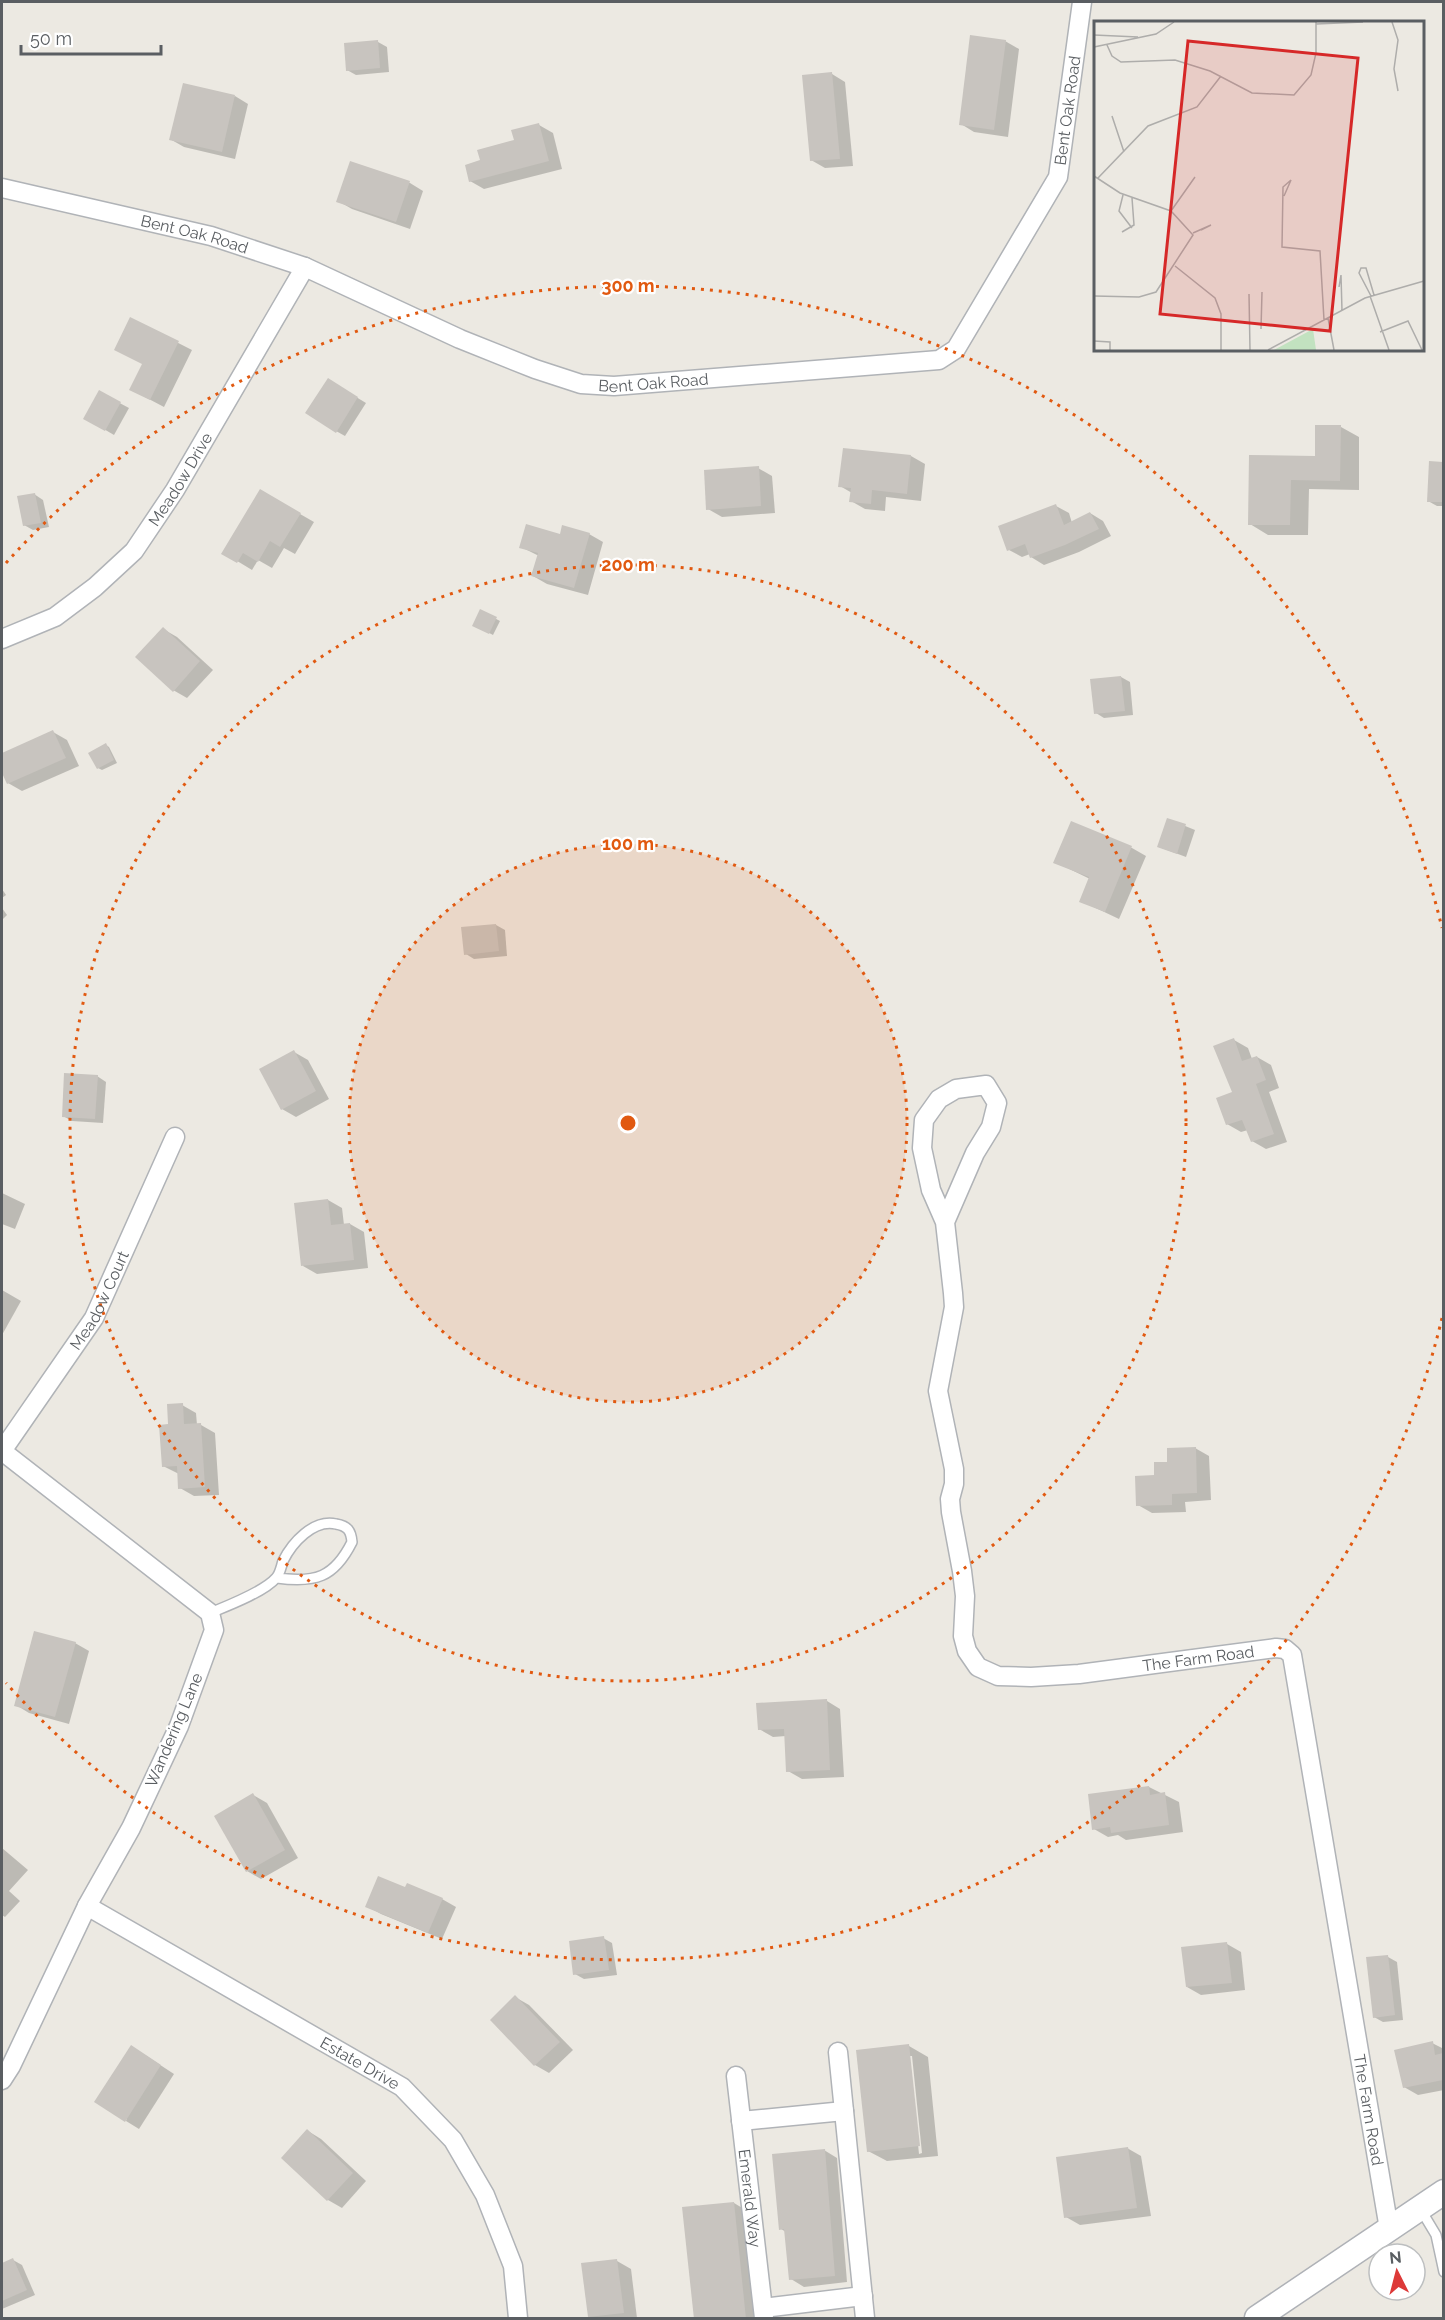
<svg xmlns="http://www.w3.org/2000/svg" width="1445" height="2320" viewBox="0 0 1445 2320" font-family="Raleway,sans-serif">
  <rect width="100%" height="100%" fill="#ece9e2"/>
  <!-- shadow -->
  <g fill="#0003" fill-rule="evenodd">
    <polygon points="1005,41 1019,49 1008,137 974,132 961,124"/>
    <polygon points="378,42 387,47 389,72 356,75 347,70"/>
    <polygon points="832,74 845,82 853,166 825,168 811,160"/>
    <polygon points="235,96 248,104 235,159 184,147 170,139"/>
    <polygon points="539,125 553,133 562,169 484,189 470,181 482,162"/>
    <polygon points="351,163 410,183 423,191 410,229 352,209 338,201"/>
    <polygon points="131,319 192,350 164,407 145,397 144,364"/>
    <polygon points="328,380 366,403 345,436 336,431"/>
    <polygon points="99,392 129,408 114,435 85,418"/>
    <polygon points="1341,427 1359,437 1359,490 1309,489 1308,535 1268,535 1250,524 1251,456 1316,457"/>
    <polygon points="844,450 911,456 925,464 921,501 886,497 885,511 865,509 851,501 852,493 840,486"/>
    <polygon points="1431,463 1444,464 1444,506 1437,506 1428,501"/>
    <polygon points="758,468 772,476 775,513 722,517 708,509"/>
    <polygon points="260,491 314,522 295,554 284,548 272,568 258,560 252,570 224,553"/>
    <polygon points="34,494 43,500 49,527 33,530 24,525"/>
    <polygon points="1056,506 1069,513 1072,523 1090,513 1103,521 1111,536 1079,552 1044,565 1031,557 1030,554 1022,557 1009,550"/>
    <polygon points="589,534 603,542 588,595 547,584 533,576 539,556 521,547 561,536"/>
    <polygon points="481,611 500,621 493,635 474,625"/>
    <polygon points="163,629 177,637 213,670 187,698 173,690"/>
    <polygon points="1121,677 1130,682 1133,715 1104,718 1096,713"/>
    <polygon points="53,732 67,740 79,766 22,791 8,783 2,769 2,754"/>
    <polygon points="106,745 109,747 117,763 102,770 98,768"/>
    <polygon points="1168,819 1195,830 1186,857 1159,847"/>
    <polygon points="1071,823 1132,848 1146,856 1119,919 1081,901 1090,879 1055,862"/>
    <polygon points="2,889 6,895 2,898"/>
    <polygon points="2,908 7,915 2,920"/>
    <polygon points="496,925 505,930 507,956 474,959 466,954"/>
    <polygon points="1234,1040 1248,1048 1252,1059 1257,1057 1271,1065 1279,1088 1269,1092 1287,1142 1266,1149 1252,1141 1248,1130 1241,1132 1227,1124 1234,1093"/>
    <polygon points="294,1052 308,1060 329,1099 296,1117 282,1109"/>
    <polygon points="97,1076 106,1082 103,1123 72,1121 63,1116"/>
    <polygon points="2,1193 25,1204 15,1229 2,1224"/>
    <polygon points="328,1200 342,1208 344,1225 350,1224 364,1232 368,1268 317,1274 303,1266"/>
    <polygon points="2,1290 21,1301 2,1335"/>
    <polygon points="182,1405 196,1413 197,1425 201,1425 215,1433 219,1495 194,1496 180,1488 179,1474 163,1466 169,1425"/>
    <polygon points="1195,1448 1209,1456 1211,1500 1185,1502 1186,1512 1152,1513 1138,1505 1156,1477 1168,1463"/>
    <polygon points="75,1643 89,1651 69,1724 29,1713 16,1705"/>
    <polygon points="827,1701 840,1709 844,1777 802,1779 788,1771 786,1736 773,1737 759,1729"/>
    <polygon points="1149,1787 1179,1802 1183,1832 1126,1840 1118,1835 1108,1837 1094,1829"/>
    <polygon points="253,1795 267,1803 298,1858 261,1879 247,1871"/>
    <polygon points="2,1848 28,1870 9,1891 20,1901 5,1917 2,1915"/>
    <polygon points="406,1889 442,1899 456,1907 442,1939 381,1914 367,1906"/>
    <polygon points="603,1938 612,1943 617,1975 584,1979 575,1974"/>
    <polygon points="1227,1944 1241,1952 1245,1990 1201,1995 1187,1987"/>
    <polygon points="1388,1957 1397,1962 1403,2020 1383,2022 1374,2017"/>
    <polygon points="515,1997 529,2005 573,2050 549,2073 535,2065"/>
    <polygon points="1432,2043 1444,2049 1444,2090 1418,2095 1404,2087"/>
    <path d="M 909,2046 L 928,2057 L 938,2156 L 887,2161 L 868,2151 ZM 909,2056 L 912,2056 L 922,2153 L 919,2154 Z"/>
    <polygon points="145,2055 174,2074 139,2129 126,2121"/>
    <polygon points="308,2131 321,2139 366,2181 342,2208 328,2200"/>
    <polygon points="1127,2148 1141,2156 1151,2216 1080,2225 1066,2217"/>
    <polygon points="824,2150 837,2158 847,2282 804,2287 791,2279 786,2232 781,2229"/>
    <polygon points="734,2203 749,2212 759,2318 695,2318"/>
    <polygon points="13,2260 22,2265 35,2295 2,2309 2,2264"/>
    <polygon points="617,2261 631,2269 637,2318 593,2318 589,2317"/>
  </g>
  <!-- building -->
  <g fill="#c8c4bf">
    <polygon points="970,35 1006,40 994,130 959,125"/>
    <polygon points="378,40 380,68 346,71 344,43"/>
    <polygon points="832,72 840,159 810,161 802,75"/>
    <polygon points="183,83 235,95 222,152 169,140"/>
    <polygon points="539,123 549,161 469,182 465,165 480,160 477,150 514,140 511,130"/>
    <polygon points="350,161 410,181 396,222 336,202"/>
    <polygon points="130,317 179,341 150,400 129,390 142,364 114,350"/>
    <polygon points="328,378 358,397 336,433 305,413"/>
    <polygon points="99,390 121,402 105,431 83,419"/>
    <polygon points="1315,425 1341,425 1340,481 1291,480 1290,525 1248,525 1249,455 1315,456"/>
    <polygon points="843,448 911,455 907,494 872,490 871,504 849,502 851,488 838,487"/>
    <polygon points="1429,461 1443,462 1443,502 1427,502"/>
    <polygon points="759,466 761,506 706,510 704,470"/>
    <polygon points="260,489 301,513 280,547 270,541 258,562 243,553 237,563 221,554"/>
    <polygon points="35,493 41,523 23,526 17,496"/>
    <polygon points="1056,504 1064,525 1090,512 1099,529 1065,545 1030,558 1025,544 1007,551 998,526"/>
    <polygon points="526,524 560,534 562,525 590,533 574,588 531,576 538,553 519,548"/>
    <polygon points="480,609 497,617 489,634 472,626"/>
    <polygon points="163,627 200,661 173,692 135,657"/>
    <polygon points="1121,676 1125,711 1094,714 1090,679"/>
    <polygon points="53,730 66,758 7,784 2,773 2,753"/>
    <polygon points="106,743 114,760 97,769 88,753"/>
    <polygon points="1167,818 1186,824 1177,854 1157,847"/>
    <polygon points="1071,821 1132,846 1105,912 1079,902 1089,877 1053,863"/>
    <polygon points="496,924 499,951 464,955 461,927"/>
    <polygon points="1234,1038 1242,1061 1257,1056 1266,1080 1256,1084 1274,1134 1251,1142 1242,1120 1226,1125 1216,1098 1232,1092 1213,1046"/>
    <polygon points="294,1050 316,1091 281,1110 259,1069"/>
    <polygon points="64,1073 98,1075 95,1119 62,1117"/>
    <polygon points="328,1199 331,1225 350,1223 354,1260 301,1266 294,1203"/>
    <polygon points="183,1403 184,1424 201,1423 205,1487 178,1489 177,1466 162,1467 159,1425 168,1424 167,1404"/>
    <polygon points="1196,1447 1197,1493 1172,1494 1172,1505 1136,1506 1135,1476 1154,1475 1154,1462 1167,1462 1167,1448"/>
    <polygon points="34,1631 76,1642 55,1717 14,1706"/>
    <polygon points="827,1699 830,1770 786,1772 784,1729 758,1730 756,1703"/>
    <polygon points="1149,1786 1150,1795 1165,1792 1169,1825 1111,1833 1110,1827 1092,1830 1088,1794"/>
    <polygon points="253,1793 285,1850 246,1872 214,1816"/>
    <polygon points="378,1876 405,1887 407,1883 443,1898 428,1933 365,1907"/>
    <polygon points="604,1936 609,1970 573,1975 569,1941"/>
    <polygon points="1227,1942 1232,1983 1186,1987 1181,1947"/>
    <polygon points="1388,1955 1395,2015 1373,2018 1366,1957"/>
    <polygon points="515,1995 560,2042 534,2066 490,2020"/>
    <polygon points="1433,2041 1435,2055 1443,2053 1443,2080 1403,2088 1394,2050"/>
    <polygon points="909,2044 920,2146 867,2152 856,2050"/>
    <polygon points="131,2045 161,2065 125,2122 94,2102"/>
    <polygon points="307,2129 353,2173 327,2201 281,2158"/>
    <polygon points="1128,2147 1137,2208 1064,2218 1056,2157"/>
    <polygon points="825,2149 835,2276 789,2280 784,2229 779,2230 772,2154"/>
    <polygon points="734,2202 746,2319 694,2319 682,2207"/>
    <polygon points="13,2258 27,2290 2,2301 2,2263"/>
    <polygon points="617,2259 624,2313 588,2317 581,2263"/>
  </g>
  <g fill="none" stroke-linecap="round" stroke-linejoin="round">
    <!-- lane casing -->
    <g stroke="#b0b3b7" stroke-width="12">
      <g id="lane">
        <path d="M 210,1613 C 227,1606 264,1592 276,1578 C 280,1574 281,1567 283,1561 C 292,1543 313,1519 336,1524 C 348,1526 351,1531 352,1542 C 334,1578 315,1583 277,1578"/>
        <polyline points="1421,2210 1436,2235 1444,2272"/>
      </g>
    </g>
    <!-- street casing -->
    <g stroke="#b0b3b7" stroke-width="21">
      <g id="street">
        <path id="s1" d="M 2,188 L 211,236 L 305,267 L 460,339 L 535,369 L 581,384 L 614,386 L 939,360 L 956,349 L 1058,177 L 1082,2"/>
        <path id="s2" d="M 2,639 L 55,617 L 95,587 L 134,551 L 175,490 L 305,267"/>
        <path id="s3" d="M 945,1222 L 975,1153 L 991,1127 L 997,1103 L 986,1085 L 956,1089 L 939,1099 L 924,1120 L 922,1148 L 931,1190 L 945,1222 L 953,1293 L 954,1307 L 938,1391 L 954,1469 L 954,1484 L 950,1499 L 951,1512 L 962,1571 L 965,1596 L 963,1636 L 967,1651 L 978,1667 L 998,1676 L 1031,1677 L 1079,1674 L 1276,1648 L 1285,1649 L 1292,1655 L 1389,2229"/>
        <polyline points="2,1451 210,1613 214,1630 179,1726 131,1828 87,1906 11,2066 2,2080"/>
        <path id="s4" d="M 2,1451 L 94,1318 L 175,1137"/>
        <path id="s5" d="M 87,1906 L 402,2087 L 453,2140 L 485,2195 L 513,2266 L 518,2318"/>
        <polyline points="838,2052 865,2318"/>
        <path id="s6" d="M 736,2076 L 764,2318"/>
        <polyline points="741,2121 844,2111"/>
        <polyline points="763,2308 863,2296"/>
      </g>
    </g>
    <!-- secondary casing -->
    <g stroke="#afb2b7" stroke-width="27">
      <polyline id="secondary" points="1257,2318 1444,2192"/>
    </g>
    <!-- lane -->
    <use href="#lane" stroke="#fff" stroke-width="9"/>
    <!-- street -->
    <use href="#street" stroke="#fff" stroke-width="18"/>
    <!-- secondary -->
    <use href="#secondary" stroke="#fff" stroke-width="24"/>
  </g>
  <!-- distance rings -->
  <circle cx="628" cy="1123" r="279" fill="#e15910" fill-opacity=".12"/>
  <g fill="none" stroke="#e15910" stroke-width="3" stroke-dasharray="3 6">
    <circle cx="628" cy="1123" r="279"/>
    <circle cx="628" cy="1123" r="558"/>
    <path d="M1442 1318A837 837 0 0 1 6 1683M6 563A837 837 0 0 1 1442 928"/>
  </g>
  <g text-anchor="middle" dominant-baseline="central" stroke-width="4.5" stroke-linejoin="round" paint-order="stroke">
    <!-- street labels -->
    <g font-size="16" fill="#5a5e62" stroke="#fff">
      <text stroke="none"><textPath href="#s1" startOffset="1260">Bent Oak Road</textPath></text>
      <text stroke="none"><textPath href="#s1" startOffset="198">Bent Oak Road</textPath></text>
      <text stroke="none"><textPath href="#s1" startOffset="686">Bent Oak Road</textPath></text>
      <text stroke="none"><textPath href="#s2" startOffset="246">Meadow Drive</textPath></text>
      <text stroke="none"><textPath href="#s4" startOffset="180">Meadow Court</textPath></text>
      <text stroke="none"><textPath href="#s3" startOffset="1011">The Farm Road</textPath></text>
      <text transform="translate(174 1730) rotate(-67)">Wandering Lane</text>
      <text stroke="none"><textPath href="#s5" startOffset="315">Estate Drive</textPath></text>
      <text stroke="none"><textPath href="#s3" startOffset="1569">The Farm Road</textPath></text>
      <text stroke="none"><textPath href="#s6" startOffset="123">Emerald Way</textPath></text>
    </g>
  </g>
  <!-- overview -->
  <g transform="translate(1094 21)">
    <rect width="330" height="330" fill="#ece9e2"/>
    <path d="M 219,308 L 222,329 L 180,329 Z" fill="#c2e2c0"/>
    <path fill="none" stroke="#aeadab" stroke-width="1.5" d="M 298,1 L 304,19 L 300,48 L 304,70M 222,3 L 269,1M 0,14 L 44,16M 13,24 L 18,35 L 27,41 L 81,39 L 116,50 L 158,72 L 200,74 L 217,54 L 222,32 L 222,1M 0,26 L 62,13 L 80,1M 18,95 L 30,131M 0,155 L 26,172 L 77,190 L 99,214 L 62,271 L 45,276 L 0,275M 4,157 L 54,105 L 103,86 L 127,55M 29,174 L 25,190 L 38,207M 190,175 L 197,159 L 189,166 L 188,226 L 226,230 L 230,299M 77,190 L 101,156M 28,211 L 40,204 L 38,177M 99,212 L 117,204 L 107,209M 81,245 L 121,277 L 127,293 L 127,329M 245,266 L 247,254 L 248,290M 155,273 L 156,329M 276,275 L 295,329M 277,275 L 265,252 L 267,247 L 272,247 L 280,274M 234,297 L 240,329M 167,308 L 168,271M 286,311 L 314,300 L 328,329M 0,320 L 16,321 L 16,329M 174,329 L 271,277 L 330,260"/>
    <path fill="#d62828" fill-opacity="0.15" stroke="#d62828" stroke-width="3" d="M 94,20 L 264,37 L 236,310 L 66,293 Z"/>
    <rect width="330" height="330" fill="none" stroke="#5a5e62" stroke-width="3"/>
  </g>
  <circle cx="628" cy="1123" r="9" fill="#e15910" stroke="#fff" stroke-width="3"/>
  <g font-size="18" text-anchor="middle" font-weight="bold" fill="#e15910" stroke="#fff" stroke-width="4.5" stroke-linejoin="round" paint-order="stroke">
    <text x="628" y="292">300 m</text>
    <text x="628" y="571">200 m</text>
    <text x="628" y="850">100 m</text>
  </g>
  <!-- border -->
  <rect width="1445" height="2320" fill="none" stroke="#5a5e62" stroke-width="6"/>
  <!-- north arrow -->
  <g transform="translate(1397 2272) rotate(354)"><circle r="28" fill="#ffffff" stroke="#bdbfc0" stroke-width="1.5"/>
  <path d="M0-4.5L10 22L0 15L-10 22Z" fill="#dd3938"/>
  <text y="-9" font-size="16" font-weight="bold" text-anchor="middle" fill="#5a5e62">N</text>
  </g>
  <!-- scale -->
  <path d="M21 45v9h140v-9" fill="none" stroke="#5a5e62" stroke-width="3"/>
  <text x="30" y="45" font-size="18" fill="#5a5e62" stroke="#ffffff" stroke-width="4.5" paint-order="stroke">50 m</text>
</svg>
